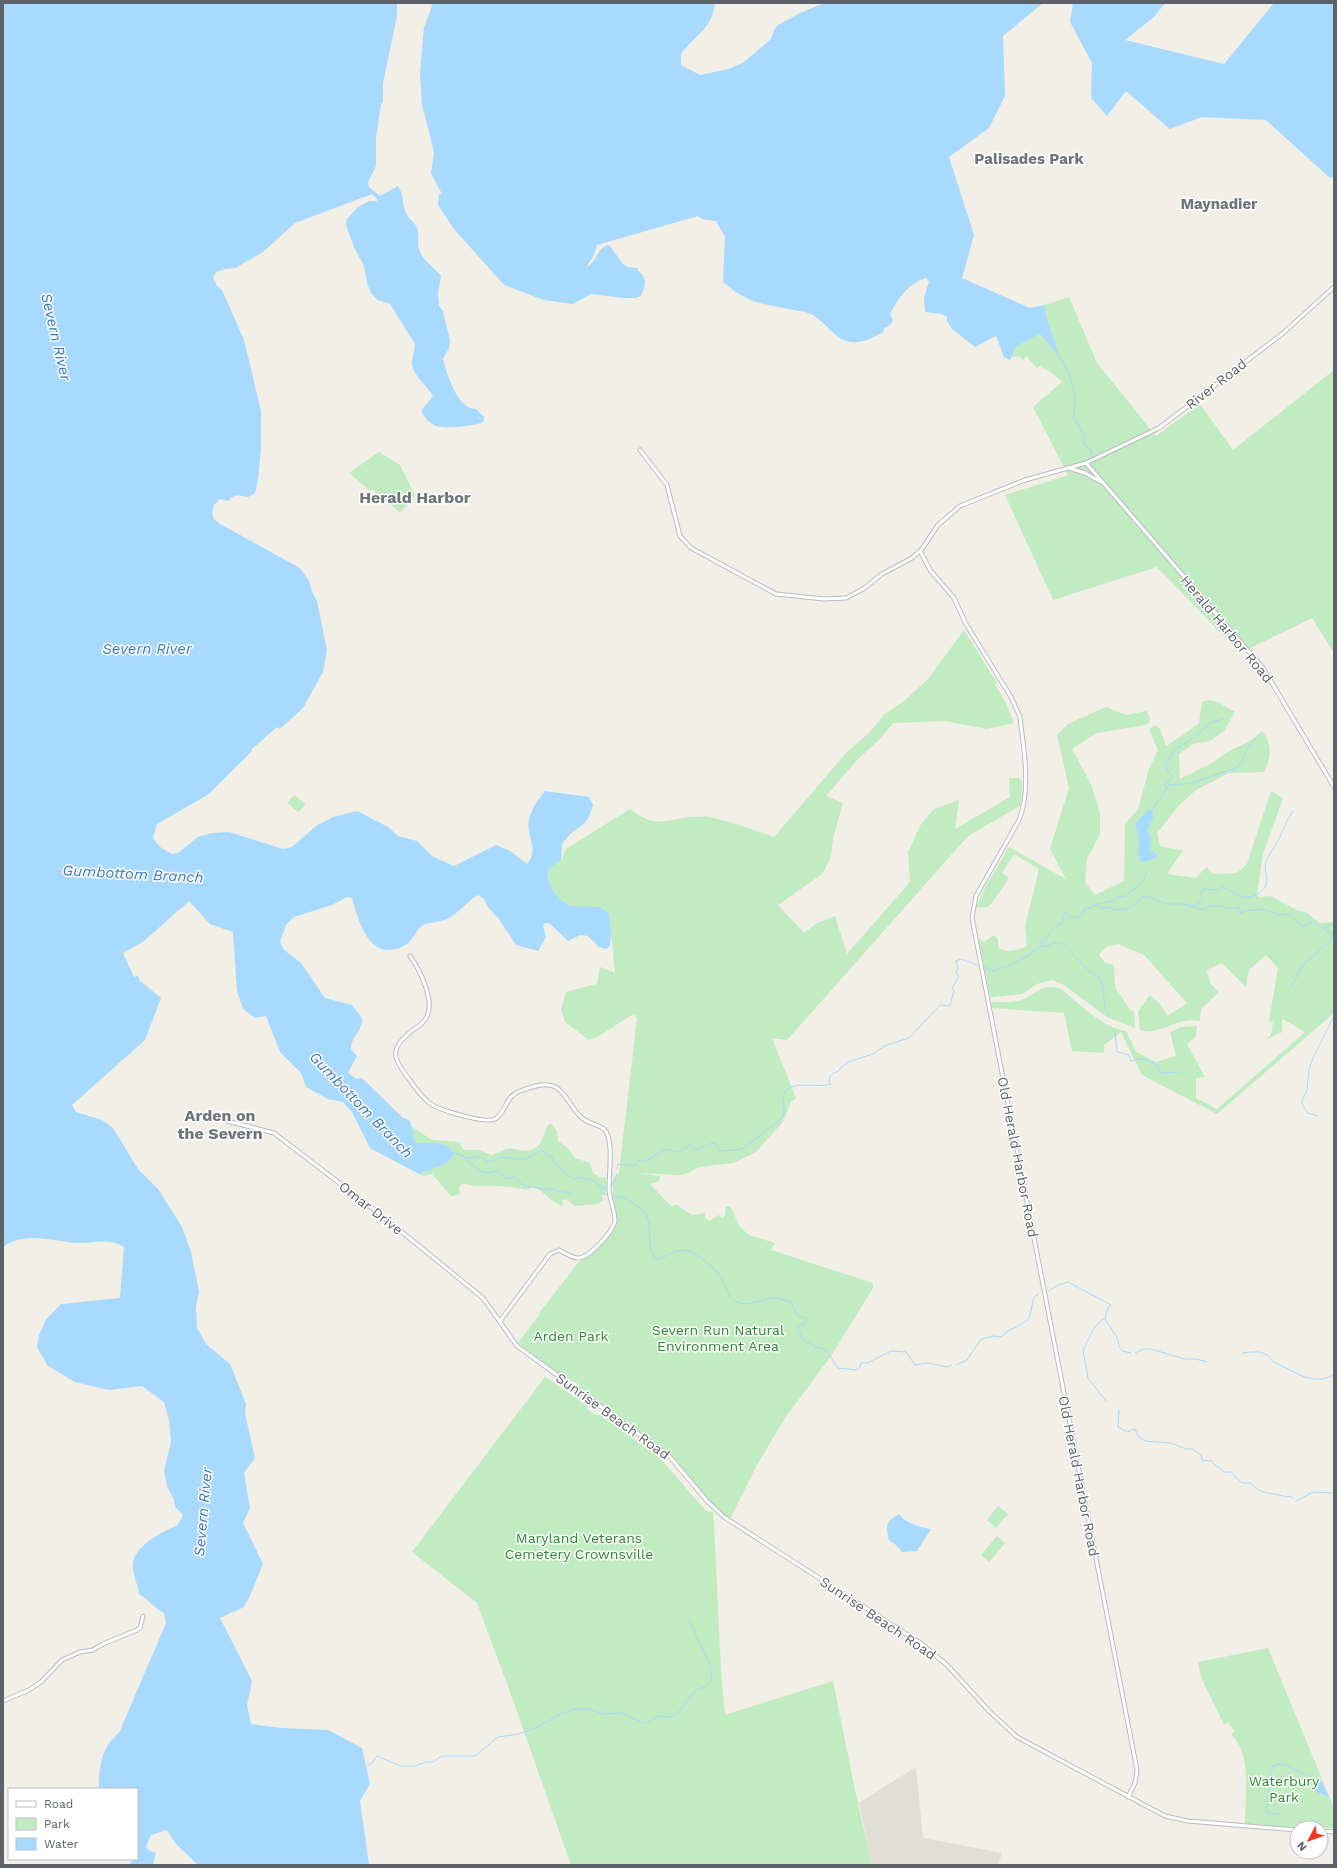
<svg xmlns="http://www.w3.org/2000/svg" width="1337" height="1868" viewBox="0 0 1337 1868" font-family="'Work Sans',sans-serif">
  <rect width="100%" height="100%" fill="#f1efe6"/>
  <!-- education -->
  <polygon fill="#e1ded5" points="916,1767 923,1838 1002,1853 998,1865 872,1865 859,1803"/>
  <!-- green -->
  <g fill="#c1ebc1">
    <polygon points="1069,297 1097,363 1156,436 1200,404 1233,450 1334,370 1334,653 1312,618 1240,653 1157,567 1053,600 1005,495 1068,475 1033,407 1062,382 1052,373 1039,366 1037,368 1026,356 1023,360 1019,356 1012,357 1017,346 1040,334 1058,354 1046,316 1045,305"/>
    <polygon points="379,452 400,465 415,495 400,513 372,489 370,491 349,473"/>
    <path d="M 964,630 L 997,683 L 995,685 L 1006,703 L 1014,723 L 987,729 L 945,721 L 893,723 L 879,740 L 857,760 L 826,796 L 843,803 L 833,838 L 831,857 L 822,874 L 778,905 L 804,933 L 817,923 L 835,916 L 847,954 L 910,882 L 908,852 L 921,824 L 934,809 L 959,800 L 955,829 L 1010,797 L 1009,778 L 1019,778 L 1022,781 L 1021,805 L 968,836 L 787,1040 L 772,1038 L 796,1098 L 791,1102 L 782,1123 L 756,1152 L 744,1158 L 733,1163 L 699,1167 L 688,1173 L 681,1175 L 639,1173 L 660,1176 L 659,1181 L 650,1184 L 671,1206 L 677,1205 L 692,1215 L 705,1213 L 705,1218 L 709,1221 L 719,1215 L 722,1218 L 725,1216 L 726,1207 L 730,1206 L 740,1227 L 749,1235 L 775,1243 L 771,1250 L 873,1283 L 873,1288 L 831,1356 L 785,1418 L 757,1465 L 730,1519 L 716,1508 L 670,1454 L 578,1388 L 580,1385 L 565,1377 L 564,1378 L 518,1343 L 540,1314 L 539,1313 L 578,1263 L 602,1244 L 612,1232 L 617,1221 L 613,1196 L 613,1179 L 619,1173 L 637,1018 L 634,1015 L 630,1016 L 599,1036 L 589,1040 L 565,1022 L 561,1010 L 566,992 L 597,984 L 600,967 L 615,973 L 609,914 L 584,907 L 571,906 L 559,899 L 552,889 L 547,875 L 551,867 L 561,860 L 566,849 L 630,809 C 658,830 663,819 694,817 C 699,817 704,816 709,817 C 731,821 753,830 774,837 L 847,752 L 869,733 L 884,715 L 905,700 L 928,679 Z"/>
    <path d="M 1209,700 L 1218,702 L 1235,712 L 1224,731 L 1210,741 L 1193,744 L 1179,754 L 1180,779 L 1214,762 L 1229,751 L 1250,741 L 1262,731 C 1273,744 1271,759 1264,772 L 1229,773 L 1196,790 L 1179,805 L 1157,833 L 1160,846 L 1185,851 L 1182,852 L 1167,874 L 1195,878 L 1207,867 L 1213,874 L 1237,873 L 1247,864 L 1271,791 L 1283,798 L 1263,854 L 1257,893 L 1259,897 L 1270,896 L 1297,910 L 1307,913 L 1320,923 L 1334,922 L 1332,929 L 1334,932 L 1334,1013 L 1217,1114 L 1142,1075 L 1121,1032 L 1104,1045 L 1104,1053 L 1072,1051 L 1064,1013 L 992,1008 L 991,1004 L 993,1002 C 1002,1002 1013,1003 1021,1000 C 1038,994 1042,982 1061,989 C 1080,1004 1102,1028 1126,1031 L 1136,1052 L 1156,1062 L 1176,1056 L 1170,1032 L 1181,1027 L 1197,1026 L 1196,1036 L 1187,1044 L 1205,1077 L 1196,1078 L 1196,1098 L 1217,1109 L 1305,1032 L 1283,1019 L 1282,1021 L 1282,1032 L 1265,1040 L 1271,1035 L 1273,1022 L 1269,1021 L 1278,968 L 1266,955 L 1249,970 L 1246,987 L 1222,963 L 1206,970 L 1211,984 L 1219,992 L 1201,1009 L 1200,1021 C 1194,1020 1189,1020 1184,1021 C 1169,1024 1155,1035 1140,1030 L 1138,1011 L 1150,995 L 1161,1005 L 1167,1016 L 1187,1003 L 1144,955 L 1118,944 L 1106,947 L 1099,955 L 1105,963 L 1114,965 L 1115,987 L 1131,1011 L 1134,1011 L 1135,1028 L 1107,1017 L 1064,985 L 1052,980 L 1037,984 L 1022,994 L 992,997 L 990,996 L 979,939 L 984,942 L 994,935 L 998,939 L 998,948 C 1010,953 1015,951 1027,946 L 1025,926 L 1039,869 L 1014,854 L 1002,873 L 1009,878 L 991,904 L 987,907 L 976,907 L 987,884 L 1009,847 L 1066,879 L 1050,849 L 1069,788 L 1057,735 L 1068,724 L 1106,707 L 1126,715 L 1146,711 L 1150,718 L 1149,723 L 1145,725 L 1096,733 L 1072,749 L 1091,784 L 1100,813 L 1100,834 L 1087,859 L 1085,882 L 1095,895 L 1124,881 L 1125,824 L 1138,809 L 1149,769 L 1158,750 L 1149,729 L 1156,725 L 1160,729 L 1166,746 L 1183,735 L 1199,723 L 1202,702 Z"/>
    <polygon points="294,795 306,804 298,812 287,803"/>
    <path d="M 549,1124 L 552,1124 L 557,1131 L 558,1141 L 568,1148 L 575,1158 L 590,1163 L 593,1173 L 601,1178 L 606,1177 L 607,1191 L 602,1196 L 604,1200 L 598,1204 L 575,1206 L 566,1199 L 562,1201 L 563,1206 C 551,1203 545,1191 533,1187 L 527,1190 C 511,1186 492,1185 476,1186 C 471,1186 466,1183 461,1184 L 459,1187 L 460,1194 L 451,1196 L 432,1174 L 424,1176 L 419,1174 L 437,1167 L 420,1143 L 414,1143 L 412,1127 L 432,1140 L 459,1142 L 464,1150 L 478,1150 L 492,1155 C 497,1153 502,1150 507,1149 C 517,1147 528,1155 537,1147 C 544,1141 544,1131 549,1124 Z"/>
    <path d="M 545,1377 L 586,1405 L 588,1410 L 596,1415 L 600,1415 L 659,1457 L 706,1511 L 713,1512 C 718,1580 718,1648 725,1715 L 833,1681 L 856,1795 L 872,1865 L 571,1865 L 509,1689 L 477,1603 L 412,1552 Z"/>
    <polygon points="998,1506 1008,1514 996,1528 987,1520"/>
    <polygon points="997,1536 1005,1543 989,1562 981,1555"/>
    <path d="M 1268,1648 L 1334,1808 L 1334,1828 L 1292,1829 L 1266,1826 L 1263,1824 L 1245,1824 C 1245,1800 1250,1769 1240,1747 C 1238,1742 1234,1738 1231,1734 L 1235,1732 L 1228,1722 L 1224,1725 L 1201,1677 L 1198,1662 Z"/>
  </g>
  <!-- water -->
  <g fill="#a8d9ff">
    <path d="M 3,3 L 397,3 L 397,16 L 383,83 L 383,102 L 381,104 L 376,137 L 376,166 L 368,182 L 369,187 L 380,196 L 398,186 C 404,195 402,204 406,213 C 409,220 417,223 418,231 C 419,237 417,244 419,249 C 422,260 434,267 441,276 L 438,294 L 439,306 L 443,311 L 450,341 L 449,348 L 443,359 C 447,374 457,409 476,409 L 484,417 L 484,421 C 480,426 441,429 436,426 C 429,423 424,417 421,411 L 433,396 C 427,385 413,376 412,363 C 412,357 415,350 415,344 L 390,304 L 378,300 L 371,293 L 367,283 L 364,266 L 354,247 L 346,225 L 347,219 L 358,207 L 369,201 L 377,201 L 377,199 L 372,194 L 295,223 L 263,252 L 235,268 L 225,269 L 216,272 L 213,278 L 217,286 L 222,290 L 244,340 L 261,411 L 261,447 L 258,480 L 255,493 L 248,497 C 239,496 235,493 228,501 L 220,499 L 214,505 L 212,513 L 214,519 L 220,524 L 300,568 L 309,581 L 312,592 L 317,601 L 327,650 L 323,672 L 303,708 L 281,728 L 279,729 L 277,727 L 251,750 L 252,751 L 209,794 L 157,824 L 153,838 L 160,847 L 172,854 L 178,853 L 198,837 L 212,833 L 229,832 L 283,849 L 292,847 L 316,826 L 333,817 L 357,811 L 388,827 L 398,836 L 417,841 L 432,856 L 454,866 L 496,845 L 510,851 L 527,864 C 537,851 531,845 529,831 C 526,816 536,802 545,791 L 589,797 L 593,805 L 589,817 L 584,824 L 570,834 L 562,844 L 561,860 L 551,867 L 547,875 L 552,889 L 559,899 L 571,906 L 599,907 L 609,914 L 611,930 L 610,946 L 606,949 L 599,947 L 588,936 L 580,935 L 568,941 L 549,923 L 545,923 L 543,926 L 546,937 L 538,951 L 516,945 L 499,919 L 487,906 L 484,899 L 478,895 C 468,900 460,912 449,918 C 441,923 428,921 420,927 C 415,932 413,940 407,944 C 371,966 359,923 352,898 L 347,897 L 332,905 L 294,917 L 286,925 L 280,942 L 284,950 L 301,963 L 325,998 L 352,1005 L 362,1018 C 364,1030 350,1037 351,1049 L 357,1056 L 348,1073 L 357,1079 L 362,1078 L 402,1117 L 410,1121 L 413,1131 L 414,1143 C 428,1144 448,1139 454,1155 L 445,1164 L 419,1174 L 370,1148 L 352,1112 L 343,1102 L 328,1099 L 306,1087 L 301,1073 L 280,1052 L 266,1016 L 255,1018 L 243,1009 L 237,991 L 233,932 L 210,924 L 189,901 L 144,941 L 123,953 L 134,977 L 138,976 L 140,981 L 161,998 L 145,1040 L 72,1105 L 76,1112 L 102,1120 L 113,1128 L 138,1169 L 158,1189 L 182,1227 L 191,1252 L 199,1291 L 196,1308 L 197,1328 L 206,1344 L 230,1364 L 246,1404 L 245,1414 L 255,1458 L 244,1473 L 250,1508 L 243,1523 L 263,1564 L 249,1598 L 244,1607 L 220,1618 L 252,1681 L 247,1705 L 251,1724 L 282,1728 L 328,1730 L 362,1748 L 370,1784 L 360,1801 L 369,1865 L 198,1865 L 176,1844 L 167,1830 L 151,1835 L 146,1847 L 148,1850 L 156,1853 L 153,1865 L 130,1865 L 132,1859 L 137,1859 L 137,1789 L 99,1789 C 99,1766 101,1748 119,1733 L 166,1623 L 164,1613 C 154,1608 149,1600 139,1594 C 138,1586 134,1577 133,1569 C 130,1547 162,1532 178,1525 L 183,1515 L 175,1507 L 174,1500 L 167,1486 L 164,1470 L 171,1442 L 169,1420 L 164,1402 L 142,1386 L 109,1390 L 75,1382 L 48,1366 L 37,1347 L 39,1335 L 46,1319 L 61,1304 L 120,1298 L 124,1247 C 108,1238 95,1243 79,1243 C 54,1242 26,1230 3,1247 Z"/>
    <path d="M 433,3 L 715,3 C 712,29 695,35 681,54 L 681,65 L 700,75 L 729,69 L 744,62 L 771,39 L 774,30 L 778,25 L 800,13 L 825,3 L 1043,3 L 1003,36 L 1005,96 L 989,128 L 949,157 L 974,235 L 962,278 L 1030,308 L 1045,305 L 1046,316 L 1059,356 L 1040,334 L 1017,346 L 1010,360 L 1004,357 L 996,336 L 975,347 L 952,329 L 947,321 L 947,317 L 942,314 L 925,312 L 924,297 L 929,282 L 926,278 C 908,283 898,299 890,314 L 893,320 L 890,325 L 884,328 L 883,332 C 873,338 859,345 846,341 C 835,338 824,321 813,315 C 807,311 796,311 789,309 C 758,303 748,303 723,282 L 725,237 L 716,221 L 702,219 L 698,216 L 597,245 L 593,257 L 586,267 C 596,264 597,247 609,245 L 623,264 L 628,267 L 637,268 L 638,271 C 648,277 645,287 641,296 L 635,298 L 622,298 L 591,294 L 573,304 L 544,300 L 504,285 L 454,229 L 438,205 L 439,195 L 442,194 L 431,173 L 434,152 L 422,105 L 420,73 L 424,28 Z"/>
    <polygon points="1073,3 1165,3 1154,17 1125,40 1224,64 1274,3 1334,3 1334,177 1330,178 1266,120 1202,117 1170,129 1126,91 1107,116 1091,98 1092,63 1070,22"/>
    <polygon points="1149,809 1154,814 1148,830 1151,840 1150,851 1154,852 1158,856 1148,861 1140,861 1138,853 1139,837 1135,824"/>
    <path d="M 899,1514 C 907,1524 919,1527 931,1529 L 917,1551 L 902,1552 L 896,1545 L 889,1540 C 885,1525 886,1522 899,1514 Z"/>
    <polygon points="1313,1779 1322,1782 1329,1797 1316,1792 1313,1784"/>
  </g>
  <g fill="none" stroke-linecap="round" stroke-linejoin="round">
    <!-- stream -->
    <g stroke="#a8d9ff" stroke-width="1">
      <path d="M 1059,356 C 1070,374 1079,394 1073,416 L 1084,435 L 1084,445 L 1091,450 L 1092,457"/>
      <polyline points="1167,788 1165,785 1172,777 1167,769 1167,763 1174,750 1194,738 1210,723 1223,719"/>
      <path d="M 1151,812 C 1157,802 1164,794 1169,785 L 1192,783 L 1238,767 L 1243,761 L 1246,750 L 1257,737"/>
      <path d="M 1097,904 L 1113,901 L 1115,898 L 1120,896 L 1124,897 C 1134,889 1146,882 1147,870"/>
      <path d="M 1192,907 L 1202,900 L 1201,893 L 1203,889 L 1219,890 L 1223,887 L 1234,893 L 1236,893 C 1243,902 1259,896 1265,887 C 1269,880 1265,873 1265,866 C 1266,857 1274,849 1278,841 C 1283,831 1286,821 1293,811"/>
      <polyline points="1324,928 1334,923"/>
      <polyline points="1042,946 1044,947 1055,942 1063,944 1089,971 1099,977 1102,982 1105,1006 1109,1015"/>
      <path d="M 983,966 L 993,971 C 1012,965 1027,958 1042,945 L 1042,940 C 1050,937 1051,927 1062,923 L 1064,914 L 1067,913 L 1074,918 L 1082,915 L 1084,909 L 1090,908 L 1096,905 L 1100,908 L 1108,907 L 1116,910 L 1129,908 L 1143,897 L 1150,897 L 1166,904 L 1184,904 L 1204,910 C 1214,899 1227,912 1239,907 L 1241,914 L 1245,911 L 1262,909 L 1277,914 L 1290,915 L 1302,926 L 1312,922 L 1331,933 L 1332,940 L 1334,942"/>
      <polyline points="1290,989 1303,965 1331,940"/>
      <path d="M 1115,1031 L 1117,1052 L 1129,1055 L 1131,1061 C 1143,1057 1148,1060 1158,1066 L 1159,1071 L 1162,1073 L 1180,1072"/>
      <polyline points="1318,1116 1308,1113 1303,1106 1302,1101 1307,1090 1309,1069 1313,1058 1334,1016"/>
      <path d="M 453,1152 L 467,1158 L 480,1157 L 489,1162 L 502,1157 L 515,1159 L 525,1159 L 542,1150 L 549,1157 L 552,1157 C 555,1164 563,1171 569,1176 C 570,1177 572,1177 574,1179 L 578,1177 L 595,1181 L 603,1193 L 607,1195"/>
      <polyline points="467,1158 470,1164 474,1165 479,1171 487,1173 497,1171 507,1179 515,1177 520,1183 526,1186 543,1189 552,1189 558,1192 566,1192 572,1195"/>
      <path d="M 617,1168 L 618,1164 L 634,1166 L 638,1160 L 644,1162 L 666,1149 L 679,1152 L 690,1145 L 697,1150 L 712,1143 L 716,1144 L 720,1151 C 727,1150 735,1151 741,1149 C 746,1147 782,1119 783,1116 C 787,1107 778,1095 789,1088 C 799,1082 820,1088 831,1084 L 829,1081 C 830,1074 833,1073 839,1071 L 841,1067 L 848,1062 L 873,1054 L 884,1046 L 909,1038 L 940,1005 L 950,1006 L 954,990 L 952,988 L 959,976 L 956,974 L 958,968 L 956,961 L 961,959 L 977,965"/>
      <polyline points="612,1185 617,1174"/>
      <polyline points="600,1186 605,1188"/>
      <path d="M 612,1196 L 625,1198 L 645,1211 L 649,1222 L 650,1250 L 656,1259 C 665,1260 673,1247 688,1251 C 697,1253 716,1269 721,1277 C 727,1286 727,1301 740,1303 C 752,1306 761,1299 772,1298 C 778,1297 784,1301 790,1301 L 797,1315 L 807,1319 L 804,1324 L 798,1326 L 798,1330 L 803,1339 L 815,1347 L 822,1348 L 827,1351 L 838,1368 L 857,1370 L 860,1367 L 861,1363 L 867,1363 L 891,1351 L 906,1352 L 915,1365 L 928,1363 L 947,1367 L 952,1365"/>
      <polyline points="1049,1291 1058,1285 1068,1282 1109,1304 1111,1305 1107,1310 1105,1319 1118,1339 1119,1347 1123,1351 1131,1353"/>
      <polyline points="1104,1319 1102,1319 1093,1330 1083,1350 1088,1378 1106,1401"/>
      <polyline points="1135,1353 1143,1349 1151,1349 1184,1359 1196,1359 1207,1362"/>
      <path d="M 1242,1353 C 1254,1352 1266,1349 1273,1362 C 1293,1370 1311,1387 1334,1375"/>
      <polyline points="956,1365 967,1360 981,1339 994,1336 1001,1337 1009,1330 1017,1327 1029,1319 1034,1297 1039,1294"/>
      <path d="M 1119,1410 L 1118,1427 L 1127,1432 L 1135,1429 L 1139,1437 L 1145,1441 L 1171,1443 L 1186,1449 L 1192,1449 L 1201,1455 L 1202,1460 L 1211,1461 L 1224,1472 L 1231,1472 L 1242,1483 L 1251,1483 C 1261,1495 1269,1492 1283,1496 C 1287,1498 1289,1495 1293,1498"/>
      <polyline points="1296,1501 1313,1492 1334,1493"/>
      <polyline points="647,1723 659,1716 670,1717 677,1714 693,1693 698,1689 705,1687 711,1680 712,1669 689,1620"/>
      <polyline points="366,1767 373,1762 377,1756 401,1766 415,1766 426,1762 433,1762 442,1756 475,1756 498,1737 518,1734 535,1728 561,1714 575,1709 588,1709 604,1714 620,1713 644,1723"/>
      <polyline points="1309,1774 1313,1779"/>
      <path d="M 1280,1814 L 1268,1813 L 1266,1808 L 1272,1767 C 1285,1758 1295,1773 1306,1774"/>
    </g>
    <!-- tertiary casing -->
    <g stroke="#b9bcc1" stroke-width="5">
      <g id="tertiary">
        <polyline points="640,450 667,485 680,536 691,548 776,594 824,599 846,598 863,589 882,574 912,558 922,549 938,525 960,506 1025,480 1086,463 1159,428 1282,334 1334,287"/>
        <polyline points="1086,463 1263,668 1334,787"/>
        <polyline points="1069,468 1085,473 1099,481"/>
        <path d="M 920,551 L 930,570 L 954,598 L 966,624 L 1011,697 L 1020,717 L 1021,726 C 1025,754 1030,795 1019,820 L 976,896 L 972,918 L 1137,1770 L 1135,1783 L 1128,1797"/>
        <path d="M 410,956 C 420,970 436,1002 426,1018 C 423,1023 418,1027 413,1030 C 390,1048 391,1057 409,1079 C 415,1088 422,1098 431,1104 C 440,1110 485,1124 495,1119 C 503,1115 505,1104 511,1097 C 516,1091 525,1089 532,1087 C 563,1078 563,1098 580,1116 C 587,1124 596,1123 604,1129 C 614,1138 609,1174 609,1188 C 609,1199 615,1210 615,1220 C 614,1231 589,1258 578,1258 C 572,1258 565,1253 559,1250 L 550,1254 L 500,1321"/>
        <polyline points="227,1121 274,1133 381,1215 483,1298 517,1346 669,1456 707,1501 724,1517 922,1644 948,1666 989,1711 1017,1737 1165,1816 1188,1821 1297,1830"/>
        <polyline points="3,1701 29,1690 41,1682 62,1660 80,1652 93,1650 103,1644 137,1630 140,1628 143,1616"/>
        <polyline points="1321,1831 1334,1832"/>
      </g>
    </g>
    <!-- tertiary -->
    <use href="#tertiary" stroke="#fff" stroke-width="3"/>
  </g>
  <g text-anchor="middle" dominant-baseline="central" stroke-width="3" stroke-linejoin="round" paint-order="stroke">
    <!-- street labels -->
    <g font-size="14" fill="#5d6268" stroke="#fff">
      <text transform="translate(1216 384) rotate(-38)">River Road</text>
      <text transform="translate(1227 629) rotate(50)">Herald Harbor Road</text>
      <text transform="translate(1018 1157) rotate(79)">Old Herald Harbor Road</text>
      <text transform="translate(371 1208) rotate(38)">Omar Drive</text>
      <text transform="translate(613 1416) rotate(36)">Sunrise Beach Road</text>
      <text transform="translate(1079 1476) rotate(79)">Old Herald Harbor Road</text>
      <text transform="translate(878 1618) rotate(34)">Sunrise Beach Road</text>
    </g>
    <!-- park labels -->
    <g font-size="14" fill="#2d8731" stroke="#fff">
      <text x="718" y="1330">Severn Run Natural<tspan x="718" dy="16">Environment Area</tspan></text>
      <text x="571" y="1336">Arden Park</text>
      <text x="579" y="1538">Maryland Veterans<tspan x="579" dy="16">Cemetery Crownsville</tspan></text>
      <text x="1284" y="1781">Waterbury<tspan x="1284" dy="16">Park</tspan></text>
    </g>
    <!-- neighbourhood labels -->
    <g font-size="15" font-weight="bold" fill="#6e747a" stroke="#fff">
      <text x="1029" y="159">Palisades Park</text>
      <text x="1219" y="204">Maynadier</text>
    </g>
    <!-- water labels -->
    <g font-size="15" font-style="italic" fill="#3a79bc" stroke="#fff">
      <text transform="translate(56 337) rotate(77)">Severn River</text>
      <text x="147" y="649">Severn River</text>
      <text transform="translate(133 874) rotate(3)">Gumbottom Branch</text>
      <text transform="translate(361 1105) rotate(46)">Gumbottom Branch</text>
      <text transform="translate(203 1512) rotate(-85)">Severn River</text>
    </g>
    <!-- quarter labels -->
    <g font-size="16" font-weight="bold" fill="#6e747a" stroke="#fff">
      <text x="415" y="497">Herald Harbor</text>
      <text x="220" y="1115">Arden on<tspan x="220" dy="18">the Severn</tspan></text>
    </g>
  </g>
  <!-- border -->
  <rect width="1337" height="1868" fill="none" stroke="#5d6268" stroke-width="8"/>
  <!-- legend -->
  <rect x="8" y="1788" width="130" height="72" fill="#ffffff" stroke="#bec0c3"/>
  <rect x="16" y="1801" width="20" height="6" fill="#ffffff" stroke="#bec0c3"/>
  <text x="44" y="1808" font-size="12" fill="#5d6268">Road</text>
  <rect x="16" y="1818" width="20" height="12" fill="#c1ebc1" stroke="#bec0c3"/>
  <text x="44" y="1828" font-size="12" fill="#5d6268">Park</text>
  <rect x="16" y="1838" width="20" height="12" fill="#a8d9ff" stroke="#bec0c3"/>
  <text x="44" y="1848" font-size="12" fill="#5d6268">Water</text>
  <!-- north arrow -->
  <g transform="translate(1309 1840) rotate(229)"><circle r="19" fill="#ffffff" stroke="#bec0c3"/>
  <path d="M0-3L7 15L0 10L-7 15Z" fill="#f93524"/>
  <text y="-6" font-size="11" font-weight="bold" text-anchor="middle" fill="#5d6268">N</text>
  </g>
</svg>
